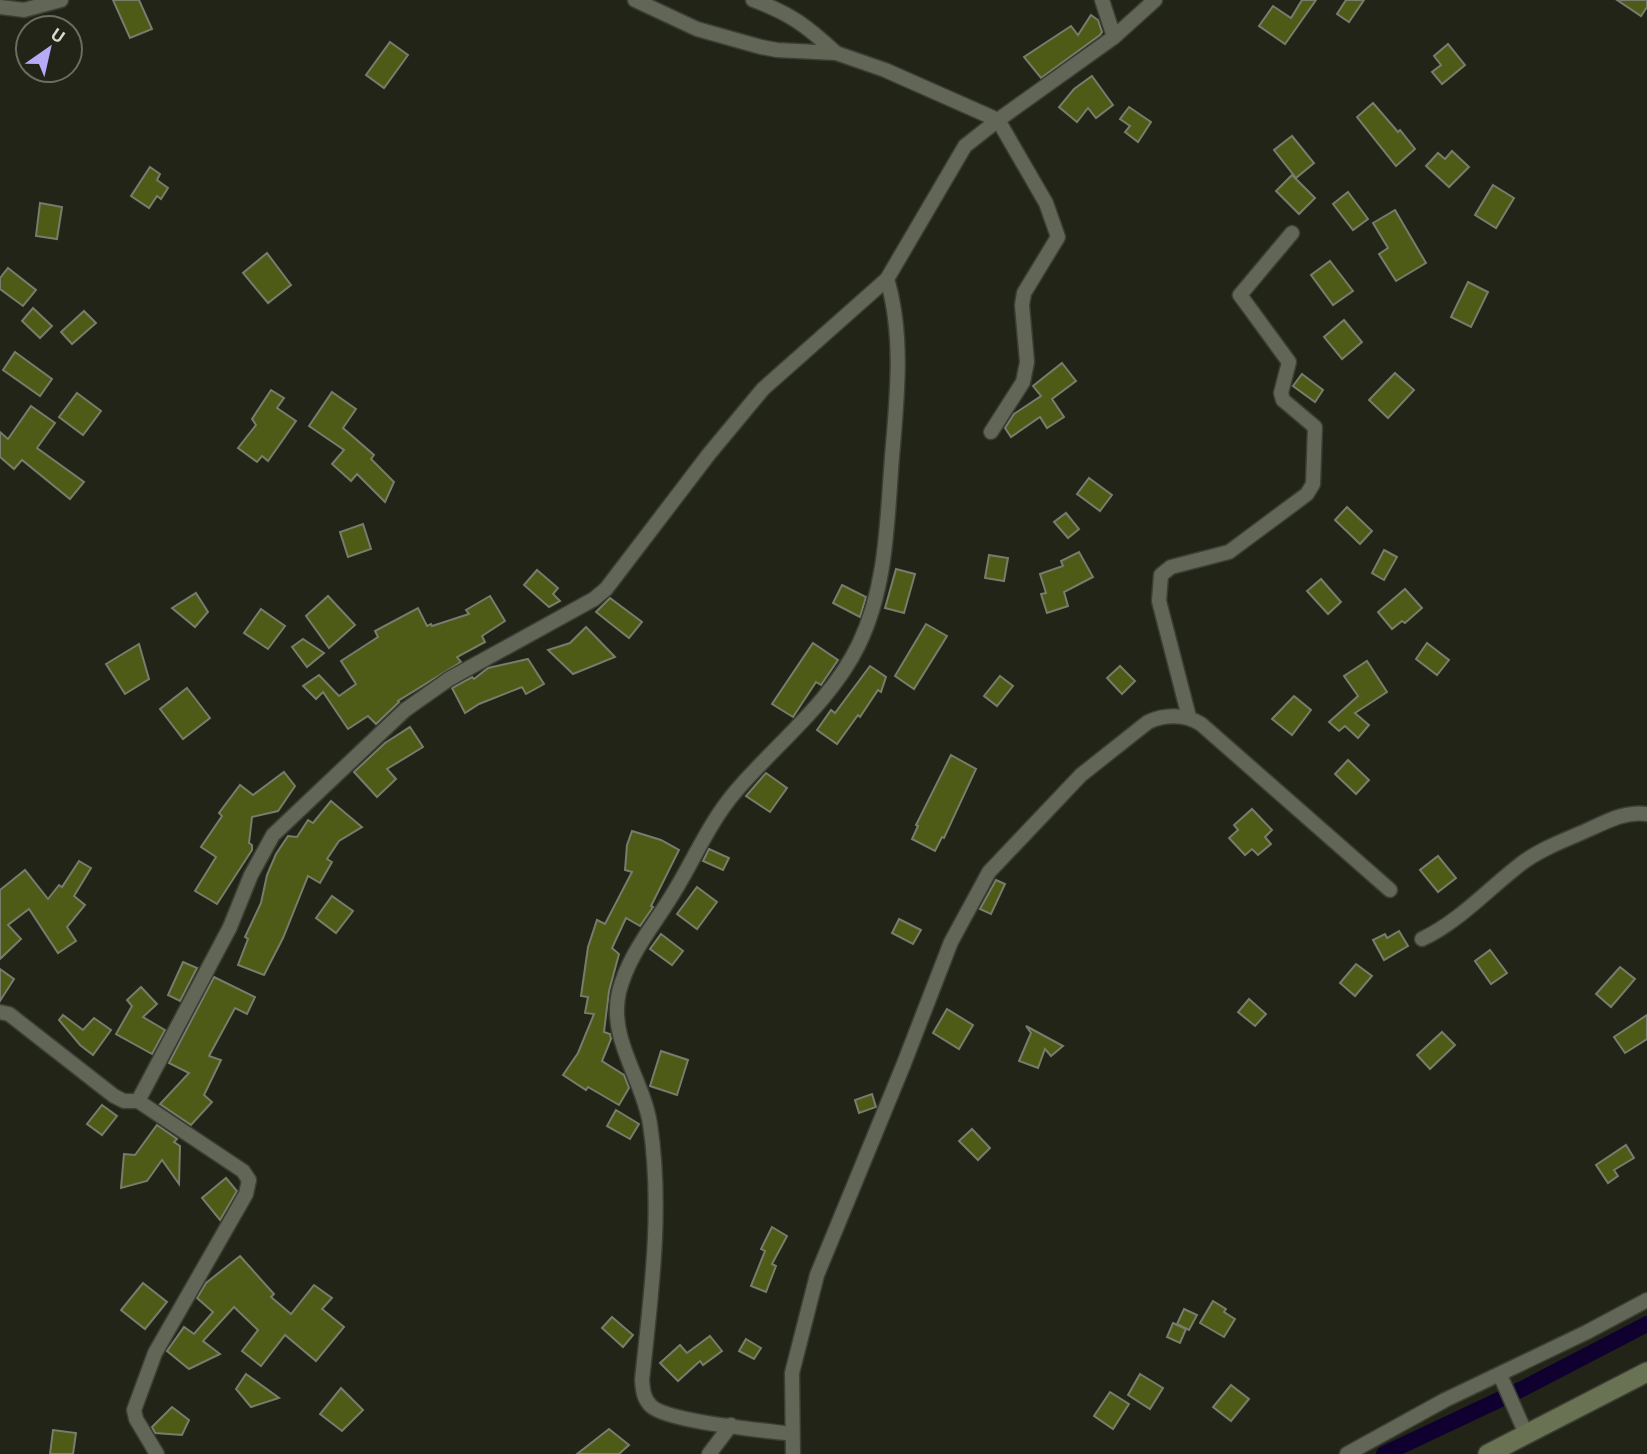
<svg xmlns="http://www.w3.org/2000/svg" width="1647" height="1454" viewBox="0 0 1647 1454" font-family="'Alegreya Sans',sans-serif">
  <rect width="100%" height="100%" fill="#212417"/>
  <g fill="none" stroke-linecap="round" stroke-linejoin="round">
    <!-- canal -->
    <polyline stroke="#100030" stroke-width="16" points="1384,1454 1522,1389 1647,1324"/>
  </g>
  <!-- building -->
  <g fill="#4d5b17" stroke="#787c6c" stroke-width="2">
    <polygon points="113,0 139,0 152,29 130,38"/>
    <polygon points="1302,0 1316,0 1285,44 1259,26 1273,6 1291,18"/>
    <polygon points="1346,0 1364,0 1349,22 1337,14"/>
    <polygon points="1617,0 1647,0 1647,7 1641,16"/>
    <polygon points="1091,15 1098,20 1102,32 1100,35 1041,78 1024,57 1071,26 1078,35"/>
    <polygon points="390,42 408,55 384,88 366,75"/>
    <polygon points="1448,44 1465,65 1442,84 1432,72 1441,65 1434,56"/>
    <polygon points="1092,76 1113,105 1096,118 1088,108 1077,122 1059,107 1074,89"/>
    <polygon points="1373,103 1398,132 1400,130 1415,149 1396,166 1357,117"/>
    <polygon points="1129,107 1151,122 1138,142 1125,132 1130,126 1120,119"/>
    <polygon points="1292,136 1314,163 1296,178 1274,150"/>
    <polygon points="1452,151 1469,167 1449,187 1426,166 1438,153 1445,159"/>
    <polygon points="150,167 160,174 157,180 168,188 161,199 157,196 149,208 131,196"/>
    <polygon points="1292,175 1315,198 1299,214 1276,191"/>
    <polygon points="1493,185 1514,198 1496,228 1475,215"/>
    <polygon points="1348,192 1368,219 1353,230 1333,204"/>
    <polygon points="40,203 62,207 57,239 36,236"/>
    <polygon points="1395,210 1426,263 1396,281 1379,254 1388,248 1373,223"/>
    <polygon points="267,253 291,285 268,303 243,273"/>
    <polygon points="1330,261 1353,291 1333,305 1311,275"/>
    <polygon points="8,268 36,290 23,306 0,289 0,278"/>
    <polygon points="1468,282 1488,292 1471,327 1451,317"/>
    <polygon points="33,308 52,326 40,338 22,321"/>
    <polygon points="84,311 96,323 72,344 61,332"/>
    <polygon points="1344,320 1362,342 1342,359 1324,337"/>
    <polygon points="15,352 52,379 40,396 3,370"/>
    <polygon points="1062,363 1076,381 1052,399 1064,417 1047,428 1040,417 1011,437 1005,428 1014,414 1041,396 1033,386"/>
    <polygon points="1395,373 1414,390 1388,418 1369,400"/>
    <polygon points="1302,374 1323,390 1315,402 1293,386"/>
    <polygon points="271,390 284,398 277,408 296,421 268,461 262,456 257,462 238,448 256,425 252,419"/>
    <polygon points="332,392 356,409 343,428 374,455 371,459 394,482 385,502 357,474 351,481 332,464 344,450 309,426"/>
    <polygon points="77,393 101,411 83,435 59,417"/>
    <polygon points="31,406 55,423 37,448 84,482 70,499 22,460 14,469 0,457 0,432 8,439"/>
    <polygon points="1089,478 1112,495 1100,511 1077,494"/>
    <polygon points="1347,507 1372,531 1360,544 1335,520"/>
    <polygon points="1066,513 1079,529 1068,538 1054,522"/>
    <polygon points="363,524 371,549 348,557 340,532"/>
    <polygon points="1384,550 1397,557 1384,580 1372,573"/>
    <polygon points="1079,552 1093,577 1064,592 1068,606 1047,613 1041,594 1046,593 1040,574 1063,566 1061,561"/>
    <polygon points="989,555 1008,558 1004,581 985,578"/>
    <polygon points="896,569 915,574 904,613 885,608"/>
    <polygon points="537,570 558,588 553,594 560,601 549,607 524,585"/>
    <polygon points="1321,579 1341,602 1328,614 1307,591"/>
    <polygon points="842,585 866,597 860,617 833,603"/>
    <polygon points="1405,589 1422,608 1405,623 1402,621 1392,629 1378,612"/>
    <polygon points="196,593 208,612 195,627 172,608"/>
    <polygon points="328,596 355,625 329,648 306,616"/>
    <polygon points="490,596 505,621 482,636 485,642 457,657 461,662 398,701 399,702 376,724 368,716 348,729 323,692 316,699 303,686 319,675 339,696 356,684 341,661 378,637 375,631 418,608 427,626 431,624 432,626 469,614 466,610"/>
    <polygon points="610,598 642,622 629,638 596,612"/>
    <polygon points="261,609 285,626 268,649 244,633"/>
    <polygon points="926,624 947,636 914,689 895,676"/>
    <polygon points="586,627 615,657 573,674 548,650 570,643"/>
    <polygon points="303,639 324,653 307,667 292,647"/>
    <polygon points="813,643 838,660 821,685 816,682 793,717 772,704"/>
    <polygon points="1427,643 1449,660 1437,675 1416,659"/>
    <polygon points="139,644 149,679 125,694 106,664"/>
    <polygon points="528,659 544,684 526,694 522,687 479,704 465,713 452,688 472,677 474,679 488,668"/>
    <polygon points="1367,661 1387,692 1355,713 1369,725 1358,738 1345,726 1339,731 1329,722 1358,696 1344,676"/>
    <polygon points="870,666 886,677 881,692 878,690 860,717 858,715 837,744 817,730 831,710 835,713"/>
    <polygon points="1120,666 1135,681 1122,694 1107,678"/>
    <polygon points="1000,676 1013,686 997,706 984,696"/>
    <polygon points="187,688 210,718 183,739 160,709"/>
    <polygon points="1294,696 1311,710 1292,735 1272,719"/>
    <polygon points="410,727 423,747 387,769 396,779 377,797 354,772 385,743"/>
    <polygon points="951,755 976,769 944,838 942,837 935,851 912,839 918,826 916,825"/>
    <polygon points="1348,760 1369,780 1356,794 1335,774"/>
    <polygon points="284,772 295,786 278,811 252,817 249,843 252,845 252,850 217,904 195,891 216,857 201,847 222,816 219,813 240,785 253,795"/>
    <polygon points="766,773 787,788 770,812 746,796"/>
    <polygon points="331,801 362,827 339,841 327,859 332,862 320,883 308,876 283,938 264,975 238,965 248,939 245,937 261,903 267,875 276,854 288,836 297,837 308,820 313,823"/>
    <polygon points="1252,809 1272,830 1265,837 1271,844 1258,855 1252,849 1245,855 1229,838 1238,830 1234,825"/>
    <polygon points="632,831 661,840 679,850 651,906 653,907 640,926 626,918 612,948 619,954 609,991 604,1032 610,1034 611,1039 602,1061 624,1075 629,1088 619,1105 588,1087 586,1090 563,1075 578,1053 594,1014 585,1013 588,997 581,996 588,947 597,920 605,924 632,872 625,870 627,845"/>
    <polygon points="709,849 729,858 723,870 703,861"/>
    <polygon points="1438,856 1456,878 1438,892 1420,870"/>
    <polygon points="79,861 91,868 74,896 85,905 67,927 76,941 58,953 29,909 8,925 21,939 0,959 0,890 25,870 48,899 59,885 62,887"/>
    <polygon points="996,880 1005,884 991,914 980,909"/>
    <polygon points="697,887 717,902 697,929 677,914"/>
    <polygon points="332,896 353,911 336,933 316,918"/>
    <polygon points="899,919 921,930 913,944 892,933"/>
    <polygon points="1399,931 1408,946 1384,960 1373,940 1385,934 1387,938"/>
    <polygon points="661,934 683,951 672,965 650,949"/>
    <polygon points="1490,950 1507,973 1491,984 1475,961"/>
    <polygon points="183,962 197,968 180,1001 168,995"/>
    <polygon points="1356,964 1372,976 1355,996 1340,983"/>
    <polygon points="1620,967 1635,979 1611,1007 1596,994"/>
    <polygon points="0,969 14,979 0,1001"/>
    <polygon points="214,977 255,997 247,1014 235,1008 209,1056 221,1060 204,1095 212,1102 191,1125 160,1104 189,1073 169,1063"/>
    <polygon points="141,987 157,1004 143,1017 165,1030 152,1054 116,1034 132,1006 127,1000"/>
    <polygon points="1249,999 1266,1014 1255,1026 1238,1012"/>
    <polygon points="947,1009 973,1025 959,1049 933,1033"/>
    <polygon points="63,1015 83,1030 94,1018 111,1030 93,1055 80,1045 59,1020"/>
    <polygon points="1647,1015 1647,1039 1625,1053 1614,1037"/>
    <polygon points="1026,1026 1063,1046 1051,1056 1045,1049 1038,1068 1019,1061 1031,1033"/>
    <polygon points="1442,1032 1455,1045 1430,1069 1417,1055"/>
    <polygon points="661,1051 688,1060 677,1095 650,1086"/>
    <polygon points="872,1094 876,1107 859,1113 855,1100"/>
    <polygon points="102,1105 117,1116 102,1135 87,1124"/>
    <polygon points="616,1110 639,1124 630,1139 607,1126"/>
    <polygon points="157,1125 177,1139 174,1142 180,1146 179,1184 162,1160 147,1181 121,1188 124,1154 135,1155"/>
    <polygon points="972,1129 990,1148 978,1160 959,1141"/>
    <polygon points="1626,1145 1634,1158 1614,1170 1618,1176 1608,1183 1596,1165"/>
    <polygon points="226,1178 237,1191 220,1220 202,1198"/>
    <polygon points="772,1227 787,1236 772,1264 776,1266 766,1292 751,1286 765,1251 761,1249"/>
    <polygon points="240,1256 274,1294 271,1297 291,1314 314,1285 332,1298 322,1309 344,1327 316,1361 285,1335 261,1366 242,1351 258,1330 234,1307 203,1341 220,1354 189,1369 167,1351 184,1327 194,1334 213,1312 197,1298 206,1283"/>
    <polygon points="143,1283 167,1302 145,1329 121,1310"/>
    <polygon points="1213,1301 1226,1309 1224,1312 1235,1319 1224,1337 1200,1323"/>
    <polygon points="1184,1309 1197,1315 1189,1330 1177,1324"/>
    <polygon points="612,1317 633,1335 623,1347 602,1328"/>
    <polygon points="1173,1323 1186,1329 1180,1343 1167,1337"/>
    <polygon points="710,1336 722,1351 703,1365 700,1361 678,1381 660,1363 680,1345 687,1353"/>
    <polygon points="746,1339 761,1348 754,1359 739,1351"/>
    <polygon points="246,1374 279,1398 251,1407 236,1389"/>
    <polygon points="1140,1374 1163,1388 1150,1409 1128,1395"/>
    <polygon points="1231,1385 1249,1399 1231,1421 1213,1407"/>
    <polygon points="341,1388 363,1410 342,1431 320,1414"/>
    <polygon points="1110,1392 1129,1404 1113,1429 1094,1416"/>
    <polygon points="172,1407 189,1420 182,1435 155,1433 152,1427"/>
    <polygon points="609,1429 629,1445 619,1454 577,1454"/>
    <polygon points="53,1430 76,1433 73,1454 50,1454"/>
  </g>
  <g fill="none" stroke-linecap="round" stroke-linejoin="round">
    <!-- street casing -->
    <g stroke="#3b3e34" stroke-width="17">
      <g id="street">
        <polyline points="635,0 697,29 761,47 777,50 836,53 885,70 998,120 1046,203 1058,237 1024,293 1022,305 1027,362 1023,382 991,432"/>
        <path d="M 753,0 C 790,13 808,27 836,53"/>
        <polyline points="1102,0 1114,37"/>
        <polyline points="0,7 24,10 61,0"/>
        <polyline points="1189,717 1159,601 1161,575 1171,567 1229,552 1307,494 1313,484 1315,427 1283,400 1281,393 1289,362 1240,295 1292,233"/>
        <path d="M 1422,939 C 1460,921 1489,888 1522,863 C 1542,848 1568,839 1590,829 C 1609,820 1627,811 1647,814"/>
        <polyline points="0,1012 9,1014 114,1096 124,1101 138,1101 243,1171 249,1180 246,1194 155,1353 134,1410 136,1419 157,1454"/>
        <polyline points="138,1101 230,927 251,875 273,835 405,710 449,679 594,599 606,589 709,454 763,389 887,279 965,146 998,120 1114,37 1155,0"/>
        <polyline points="1500,1375 1526,1434"/>
        <path d="M 792,1434 C 764,1430 668,1422 651,1406 C 643,1398 643,1390 642,1380 C 651,1295 663,1209 650,1124 C 643,1079 608,1039 619,992 C 629,952 657,922 677,887 C 696,855 711,820 736,791 C 777,743 831,702 859,644 C 887,586 887,520 892,457 C 897,398 904,336 887,279"/>
        <polyline points="709,1454 731,1425"/>
        <path d="M 793,1454 L 792,1373 L 817,1275 L 903,1066 L 951,942 L 989,872 L 1081,775 L 1148,722 C 1165,714 1185,714 1201,724 L 1390,890"/>
        <polyline points="1347,1454 1445,1400 1587,1332 1647,1300"/>
      </g>
    </g>
    <!-- secondary casing -->
    <g stroke="#3b3e34" stroke-width="22">
      <polyline id="secondary" points="1488,1454 1647,1372"/>
    </g>
    <!-- street -->
    <use href="#street" stroke="#616656" stroke-width="14"/>
    <!-- secondary -->
    <use href="#secondary" stroke="#697252" stroke-width="19"/>
  </g>
  <!-- north arrow -->
  <g transform="translate(49 49) rotate(34)"><circle r="33" fill="#212417" stroke="#6a6d61" stroke-width="2"/>
  <path d="M0-5L12 26L0 18L-12 26Z" fill="#b7abf8"/>
  <text y="-10" font-size="19" font-weight="bold" text-anchor="middle" fill="#d7dad1">U</text>
  </g>
</svg>
